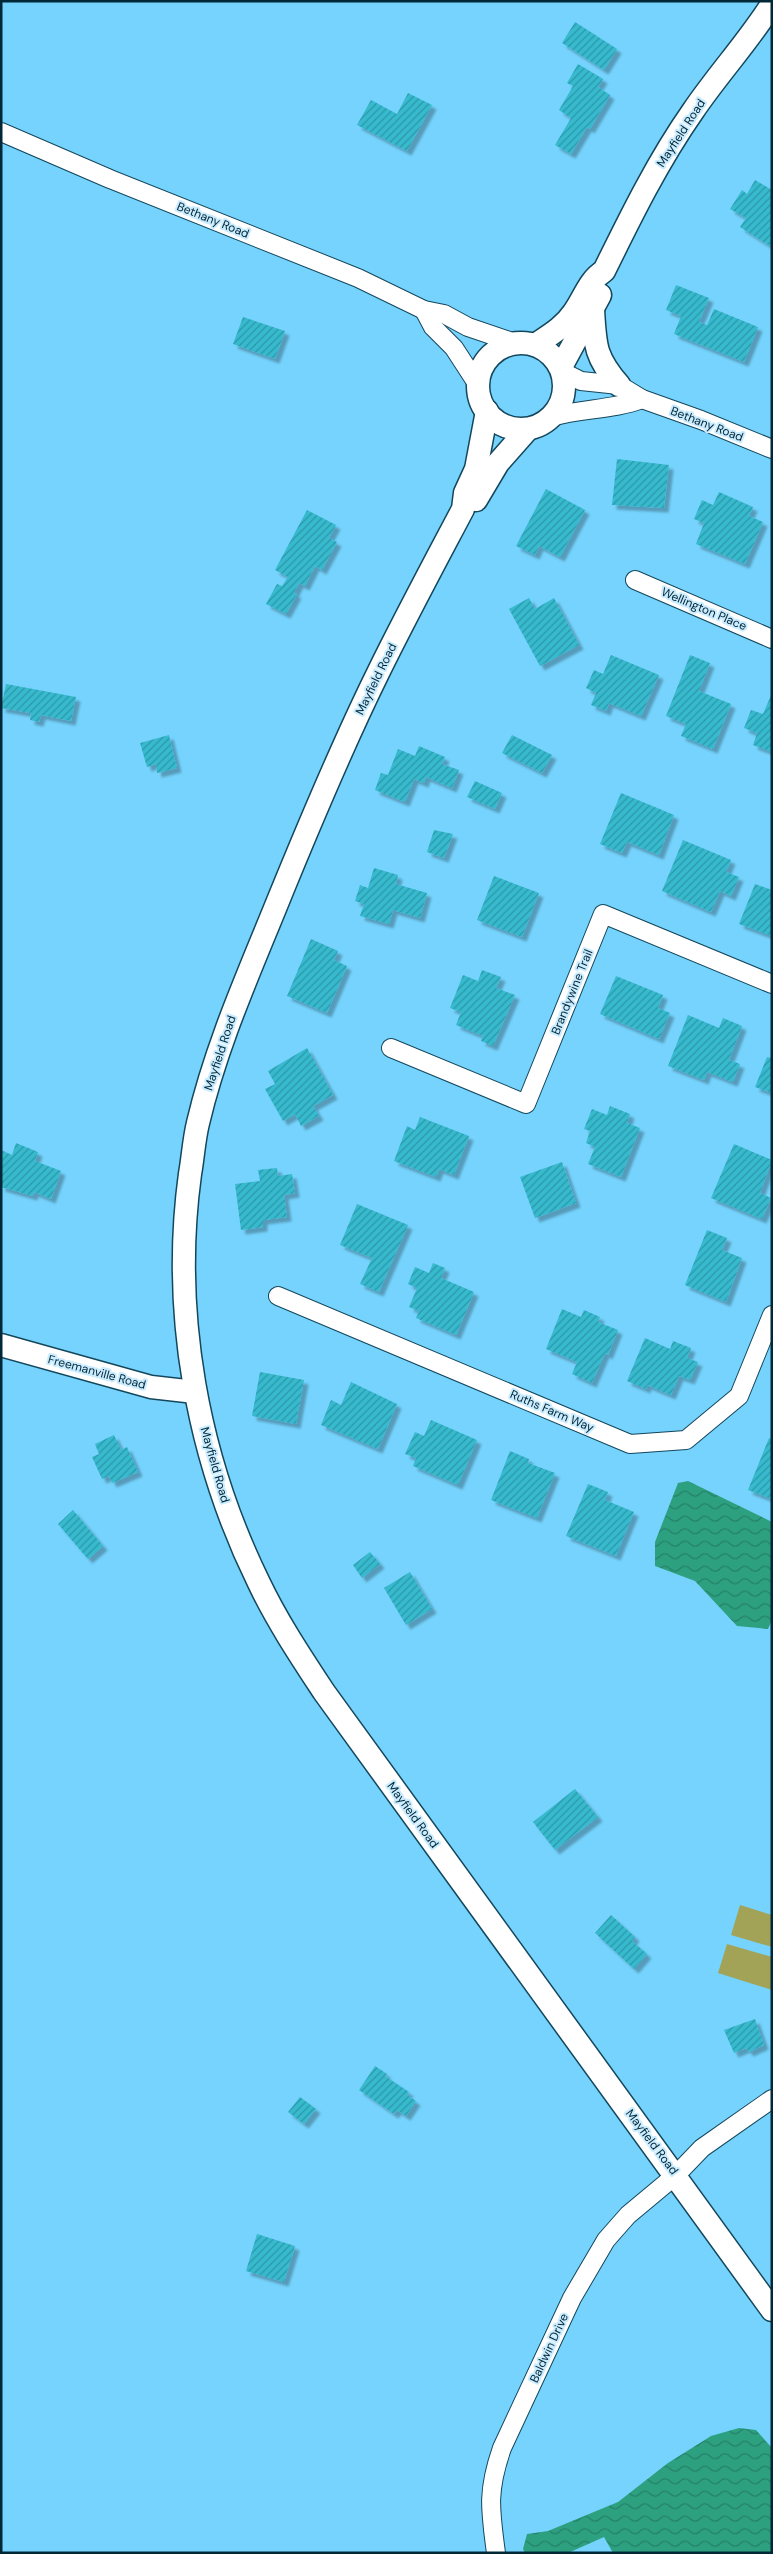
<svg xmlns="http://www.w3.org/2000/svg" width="773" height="2554" viewBox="0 0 773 2554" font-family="'DM Sans',sans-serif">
  <defs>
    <pattern id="water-waves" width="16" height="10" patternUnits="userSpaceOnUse" patternTransform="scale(1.25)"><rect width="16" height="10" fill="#2da07f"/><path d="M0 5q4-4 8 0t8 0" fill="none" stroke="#248269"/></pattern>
    <pattern id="building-hatch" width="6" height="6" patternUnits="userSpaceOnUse" patternTransform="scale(1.25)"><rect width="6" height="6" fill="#37bace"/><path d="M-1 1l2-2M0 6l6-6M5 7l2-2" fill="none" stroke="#2c97a8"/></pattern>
    <filter id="shadow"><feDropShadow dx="4.5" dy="4.5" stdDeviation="1" flood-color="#0004"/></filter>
  </defs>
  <rect width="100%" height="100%" fill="#75d3fd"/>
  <!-- pitch -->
  <g fill="#a2a357">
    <polygon points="740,1905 772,1915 772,1947 731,1935"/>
    <polygon points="727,1944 772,1957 772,1990 718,1973"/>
  </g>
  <!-- water -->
  <g fill="url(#water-waves)">
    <polygon points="688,1481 772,1522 772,1620 768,1629 737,1626 695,1581 655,1566 655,1542 678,1483"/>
    <polygon points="739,2428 756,2430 772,2448 772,2553 613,2553 604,2537 568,2553 525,2553 523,2549 527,2534 548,2531 618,2502 668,2463 711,2436"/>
  </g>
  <!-- building -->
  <g fill="url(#building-hatch)" filter="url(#shadow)">
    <polygon points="575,22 617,49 604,70 562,43"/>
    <polygon points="578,64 603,79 598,87 610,95 590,129 587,127 571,154 555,145 571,118 559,110 573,86 567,83"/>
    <polygon points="408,93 432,105 407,151 357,125 371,100 397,114"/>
    <polygon points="755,180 772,190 772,242 770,246 740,227 746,218 730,209 742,190 747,194"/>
    <polygon points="676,285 709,298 699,322 707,325 714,309 758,327 744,362 674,334 681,316 666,310"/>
    <polygon points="243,317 285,331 275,359 233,344"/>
    <polygon points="617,459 669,465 664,508 612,505"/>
    <polygon points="546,489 585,510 560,557 539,546 535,555 516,546"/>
    <polygon points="719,492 753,507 749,516 763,522 745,564 696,544 704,523 694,519 702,500 713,505"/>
    <polygon points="307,510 336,525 329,538 337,542 322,570 315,566 305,586 299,583 294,593 297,594 286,614 266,604 277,584 282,586 288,577 275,570"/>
    <polygon points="529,598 535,609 554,598 579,645 540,666 509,609"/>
    <polygon points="611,655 659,675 641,716 609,703 606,711 591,705 596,693 586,688 594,670 603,674"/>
    <polygon points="690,655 710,663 699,691 731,704 713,749 681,736 686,724 666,716"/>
    <polygon points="6,684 76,697 71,721 41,715 39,722 30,720 31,713 1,708"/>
    <polygon points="772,693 772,752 753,745 757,733 744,728 751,710 763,714"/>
    <polygon points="169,735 177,768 157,773 156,764 147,767 140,743"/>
    <polygon points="512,735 552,755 542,773 502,753"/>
    <polygon points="419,746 445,757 442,764 459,770 452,788 426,777 424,783 414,779 405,802 375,790 381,773 388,775 398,749 415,756"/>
    <polygon points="475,781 502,793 495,809 467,797"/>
    <polygon points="621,793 674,815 659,855 627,842 622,853 600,844"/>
    <polygon points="434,830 453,834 444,858 427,852"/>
    <polygon points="683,840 731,860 726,872 739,877 731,896 720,891 711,912 662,891"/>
    <polygon points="374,868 398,875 396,884 427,893 420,918 393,910 389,924 360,916 364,904 355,901 360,885 368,888"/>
    <polygon points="494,876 539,893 522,937 477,920"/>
    <polygon points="755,884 772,890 772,936 739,924"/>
    <polygon points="311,939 338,951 334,960 347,966 327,1013 287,996"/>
    <polygon points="482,970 501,977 496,988 515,995 493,1046 481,1041 483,1036 456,1025 461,1012 450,1008 463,975 478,981"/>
    <polygon points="616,976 663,995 658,1008 670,1013 659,1039 600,1014"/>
    <polygon points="688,1015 719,1028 723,1018 742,1026 729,1060 740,1064 733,1082 707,1072 704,1080 668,1066"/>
    <polygon points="307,1048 333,1095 313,1106 319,1116 301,1126 295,1114 283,1121 265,1089 275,1084 268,1071"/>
    <polygon points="767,1057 772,1058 772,1093 755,1087"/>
    <polygon points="610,1106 630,1114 627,1123 640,1128 621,1177 588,1164 595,1147 586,1143 590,1131 584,1129 592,1109 607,1115"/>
    <polygon points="420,1117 469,1136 454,1175 439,1169 436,1177 394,1161 407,1126 415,1130"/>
    <polygon points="16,1143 38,1152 35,1161 61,1171 51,1199 34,1192 33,1196 1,1187 1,1150 12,1155"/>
    <polygon points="734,1144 772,1160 760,1193 771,1198 762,1219 711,1198"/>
    <polygon points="562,1162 576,1203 535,1218 520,1177"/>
    <polygon points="277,1168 278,1176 292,1174 295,1193 284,1195 287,1217 263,1220 263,1227 241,1230 235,1184 260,1181 258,1170"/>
    <polygon points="357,1204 408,1225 379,1292 360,1284 372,1258 340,1245"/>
    <polygon points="707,1230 727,1238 722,1250 742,1258 726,1302 685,1285"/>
    <polygon points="433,1263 445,1268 441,1278 474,1292 456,1335 416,1318 419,1311 409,1307 417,1288 408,1284 415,1267 429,1273"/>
    <polygon points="562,1309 581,1317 584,1310 600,1317 598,1322 618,1330 608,1355 605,1353 592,1383 572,1374 577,1362 546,1349"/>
    <polygon points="645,1338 670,1349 673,1341 691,1348 687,1358 698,1362 690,1380 679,1376 671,1395 647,1385 646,1389 627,1381"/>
    <polygon points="260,1372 304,1380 296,1424 252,1416"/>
    <polygon points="351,1382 397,1404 378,1449 321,1425 331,1400 341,1405"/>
    <polygon points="431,1420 477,1440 458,1485 413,1466 416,1458 405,1454 415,1432 424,1436"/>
    <polygon points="114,1435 121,1450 127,1447 138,1472 112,1483 109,1476 102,1479 92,1457 99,1454 95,1444"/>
    <polygon points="769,1438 772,1439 772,1499 748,1490"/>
    <polygon points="510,1451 529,1459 528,1463 555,1473 537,1518 491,1500"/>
    <polygon points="588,1484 608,1492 605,1500 634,1512 616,1556 566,1536"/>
    <polygon points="73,1510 103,1546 88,1559 58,1524"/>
    <polygon points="370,1552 380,1564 362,1578 353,1565"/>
    <polygon points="410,1572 432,1609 406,1625 384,1588"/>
    <polygon points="575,1789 598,1817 555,1850 533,1822"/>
    <polygon points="611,1915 635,1937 632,1941 647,1954 634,1969 595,1933"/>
    <polygon points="755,2019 764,2045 749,2052 746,2048 734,2053 724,2030"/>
    <polygon points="375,2066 387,2074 385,2076 409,2092 407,2095 416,2101 406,2116 397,2110 394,2114 359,2090"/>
    <polygon points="300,2097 316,2109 304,2124 288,2112"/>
    <polygon points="257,2234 295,2246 284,2282 246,2271"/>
  </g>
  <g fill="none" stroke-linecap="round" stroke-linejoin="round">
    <!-- minor casing -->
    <g stroke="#13475c" stroke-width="20">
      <g id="minor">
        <polyline points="1,132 110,179 358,278 424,310 444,314 468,327 515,343"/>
        <polyline points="424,310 433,327 454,348 478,385"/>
        <polyline points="563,372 581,381 619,385 642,399 701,420 772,449"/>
        <path d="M 551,417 C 582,408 613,410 642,399"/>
        <polyline points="635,580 772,639"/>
        <polyline points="391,1048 526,1104 603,914 772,984"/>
        <polyline points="278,1296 630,1444 686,1440 739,1396 772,1315"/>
        <path d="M 496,2553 C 490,2509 487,2491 502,2448 L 572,2298 L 606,2240 L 628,2215 L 676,2175 L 702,2148 L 772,2099"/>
      </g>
    </g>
    <!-- tertiary casing -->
    <g stroke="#13475c" stroke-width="25">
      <g id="tertiary">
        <path d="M 593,309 C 595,346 595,357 619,385"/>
        <circle cx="521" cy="386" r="43"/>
        <path d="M 535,345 C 550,335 564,327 574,312 C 584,298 589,280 604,271 C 631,216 658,161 693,111 C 718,74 748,42 772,4"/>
        <polyline points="561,367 600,295"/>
        <path d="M 487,411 L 476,469 L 465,493 L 463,509 C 434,564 405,618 378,673 C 341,748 309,825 278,901 C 248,975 216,1046 198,1123 C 194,1139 193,1157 190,1174 C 171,1312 197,1457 259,1583 C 277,1621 301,1657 324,1692 L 772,2310"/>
        <polyline points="476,500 498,463 528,429"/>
        <polyline points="1,1345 151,1387 195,1392"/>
      </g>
    </g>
    <!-- minor -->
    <use href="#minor" stroke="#fff" stroke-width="18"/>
    <!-- tertiary -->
    <use href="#tertiary" stroke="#fff" stroke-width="22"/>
  </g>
  <g text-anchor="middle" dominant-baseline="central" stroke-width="4" stroke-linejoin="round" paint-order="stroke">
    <!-- street labels -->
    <g font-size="12" fill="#002839" stroke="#caecfe">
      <text transform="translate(681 133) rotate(-57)">Mayfield Road</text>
      <text transform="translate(213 220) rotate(22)">Bethany Road</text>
      <text transform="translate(707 424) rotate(21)">Bethany Road</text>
      <text transform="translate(704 609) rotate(23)">Wellington Place</text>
      <text transform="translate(376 679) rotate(-64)">Mayfield Road</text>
      <text transform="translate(572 992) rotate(-68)">Brandywine Trail</text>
      <text transform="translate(220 1053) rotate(-72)">Mayfield Road</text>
      <text transform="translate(97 1372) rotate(15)">Freemanville Road</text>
      <text transform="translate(552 1411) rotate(23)">Ruths Farm Way</text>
      <text transform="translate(215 1465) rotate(74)">Mayfield Road</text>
      <text transform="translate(413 1815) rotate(54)">Mayfield Road</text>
      <text transform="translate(652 2142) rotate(53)">Mayfield Road</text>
      <text transform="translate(549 2348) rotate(-65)">Baldwin Drive</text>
    </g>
  </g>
  <!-- border -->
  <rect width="773" height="2554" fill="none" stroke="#002839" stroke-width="5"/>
</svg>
